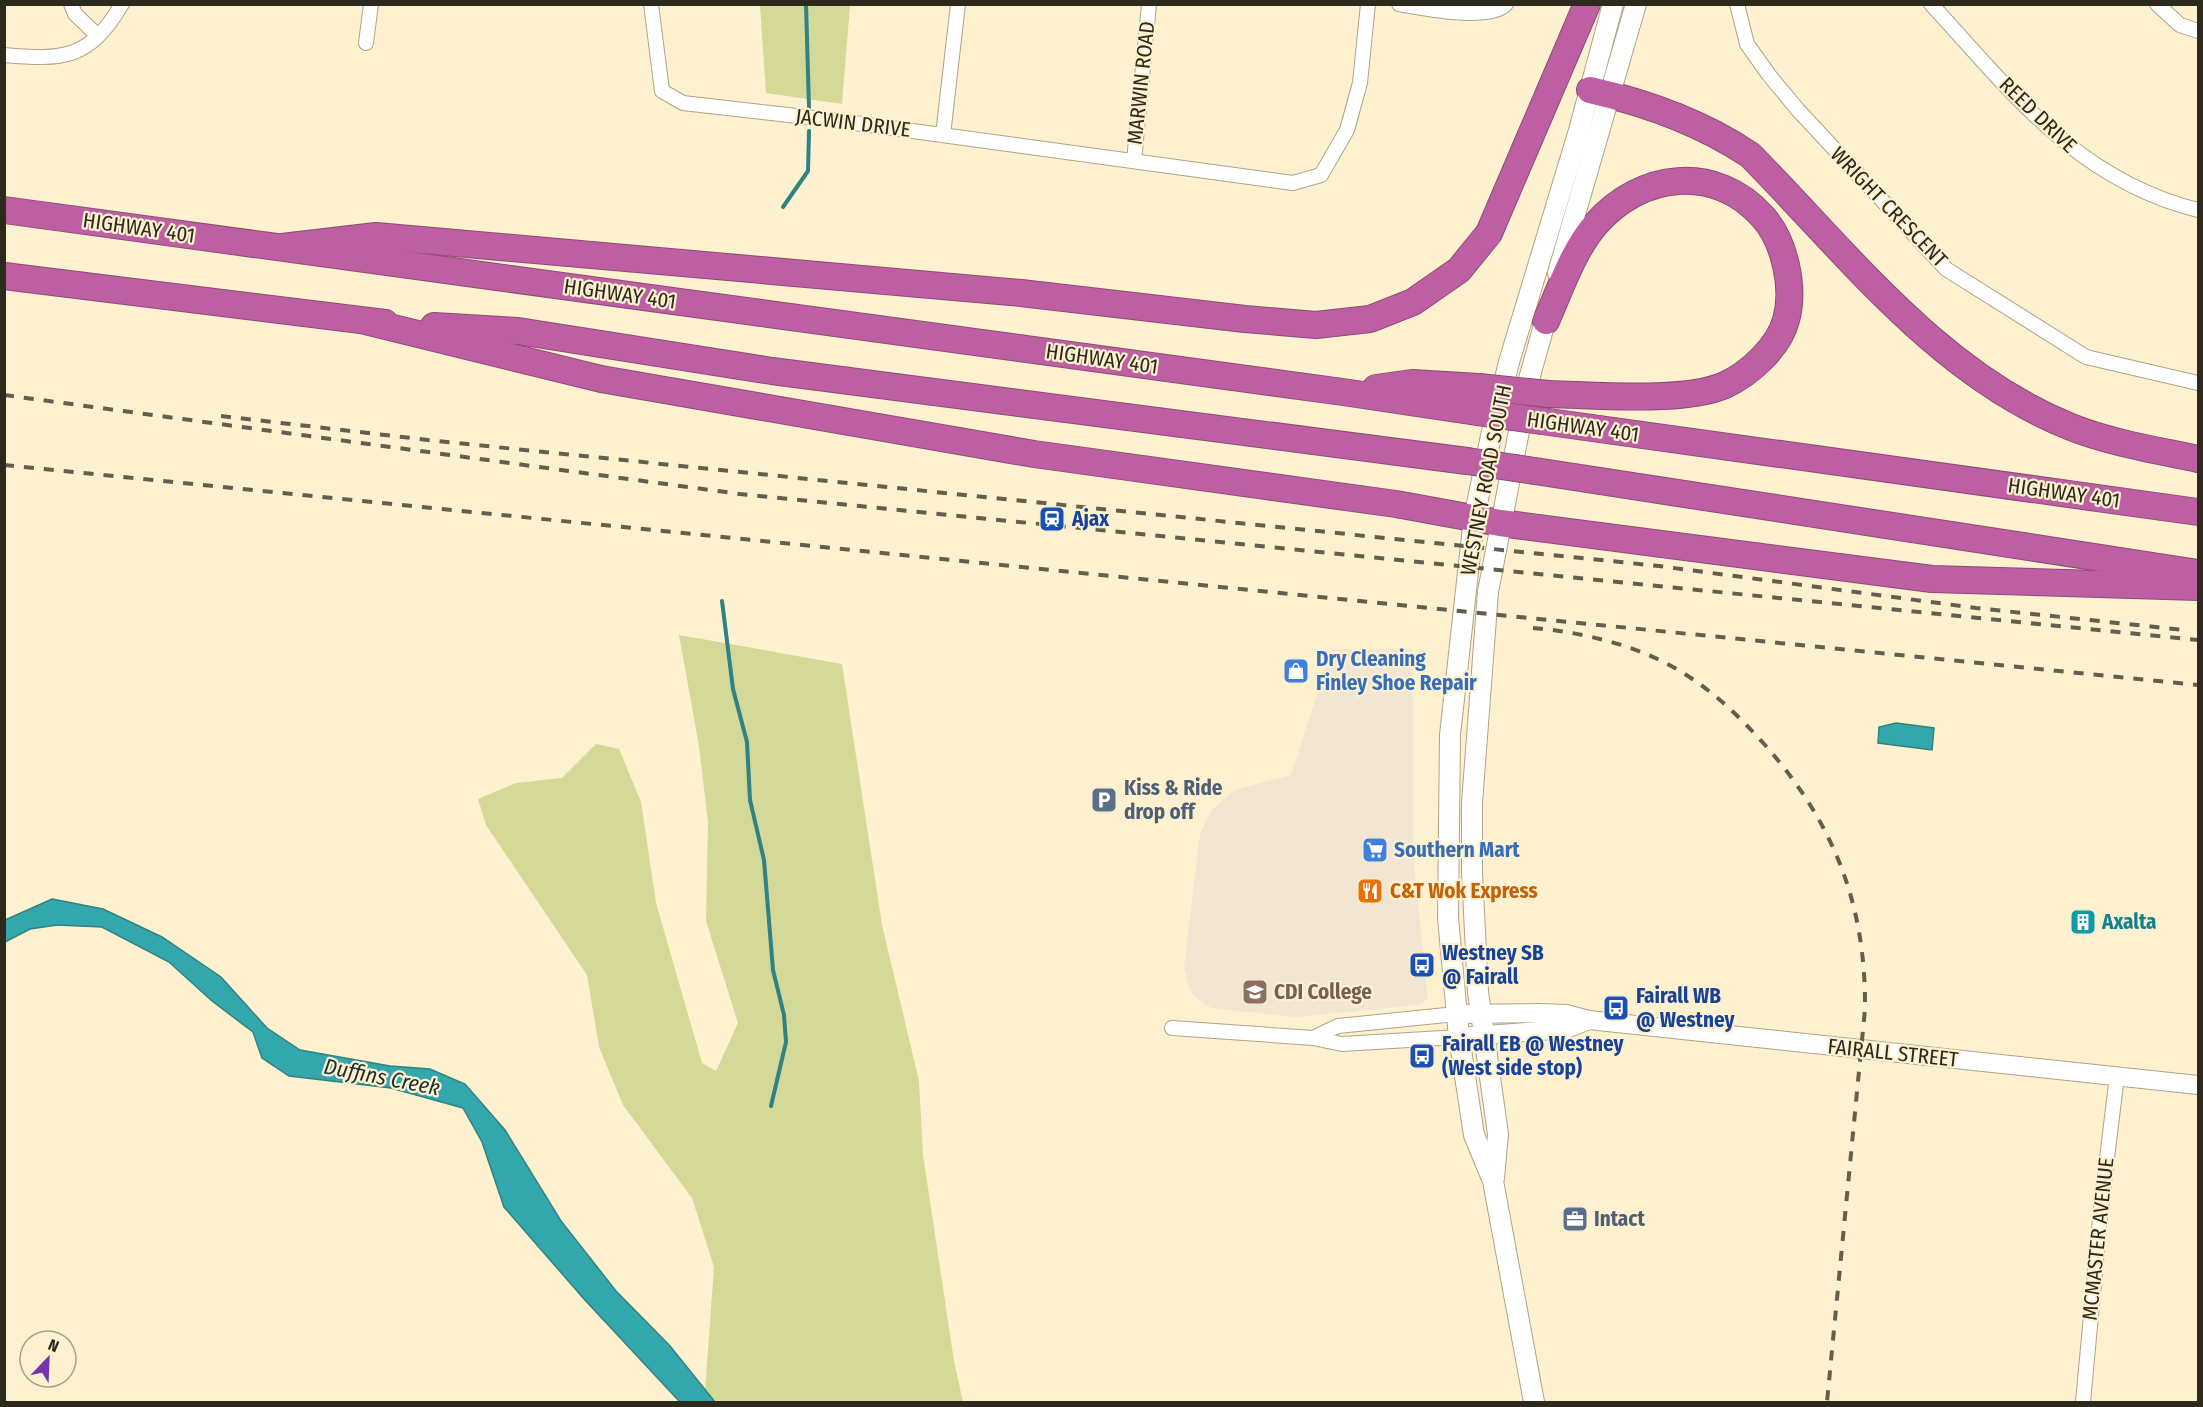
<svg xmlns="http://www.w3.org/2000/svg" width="2203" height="1407" viewBox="0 0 2203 1407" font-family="'Fira Sans Condensed',sans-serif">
  <rect width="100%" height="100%" fill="#fdf1d0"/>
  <!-- commercial -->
  <polygon fill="#f2e6d2" points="1332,649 1413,649 1413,855 1428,999 1418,1005 1296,1017 1211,1008 1194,996 1189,987 1184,967 1200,834 1211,811 1234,790 1291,775"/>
  <!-- green -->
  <g fill="#d4d998">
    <polygon points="760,5 850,5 842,104 766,93"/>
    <polygon points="679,635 842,664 882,925 919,1081 923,1155 954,1361 963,1402 715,1402 705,1391 714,1267 692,1198 623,1105 599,1047 587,975 486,825 478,799 516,783 562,778 596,744 619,749 641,802 656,903 702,1063 716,1071 738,1023 706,921 708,822 699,746"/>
  </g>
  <!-- water -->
  <g fill="#33a8ac" stroke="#318281" stroke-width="1.5">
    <polygon points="1896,723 1934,728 1932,750 1878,743 1879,727"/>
    <polygon points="52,899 103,909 162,937 221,977 267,1028 300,1050 390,1066 430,1069 465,1084 505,1130 561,1221 616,1291 670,1346 715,1402 681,1402 678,1400 584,1299 504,1207 482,1142 463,1108 391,1088 289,1076 262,1058 253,1032 212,1001 169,962 102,927 57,925 30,929 5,942 5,920"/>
  </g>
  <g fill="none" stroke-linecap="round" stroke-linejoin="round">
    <!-- stream -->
    <g stroke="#318281" stroke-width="4">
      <polyline points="806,4 809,108"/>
      <polyline points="783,207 808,171 809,131"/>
      <polyline points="722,601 733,689 747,742 750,800 764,860 773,970 784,1015 786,1042 771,1106"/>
    </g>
    <!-- minor casing -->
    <g stroke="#afa485" stroke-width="16">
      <g id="minor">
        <polyline points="71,4 75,14 97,35"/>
        <polyline points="651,4 662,91 683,103 832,120 1293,183 1321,175 1347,130 1360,83 1368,4"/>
        <path d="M 1399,4 C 1424,8 1488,22 1506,4"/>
        <polyline points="1737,4 1747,44 1769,75 1798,110 1946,269 2086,357 2198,383"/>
        <path d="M 1931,4 C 2012,92 2077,180 2198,210"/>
        <polyline points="2157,4 2180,25 2198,31"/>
        <polyline points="366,43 371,4"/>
        <path d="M 4,55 C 63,60 89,60 122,4"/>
        <polyline points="943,135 958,4"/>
        <polyline points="1134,161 1149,4"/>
        <polyline points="1172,1028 1313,1038 1342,1044 1459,1037"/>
        <polyline points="1313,1038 1338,1026 1456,1014"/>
        <polyline points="2083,1402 2101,1207 2117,1076"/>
      </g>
    </g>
    <!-- tertiary casing -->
    <g stroke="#afa485" stroke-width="20">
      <g id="tertiary">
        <polyline points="1456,1014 1538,1013 1566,1014 1589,1020 2198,1085"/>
        <polyline points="1459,1037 1566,1029 1589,1020"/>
      </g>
    </g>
    <!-- secondary casing -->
    <g stroke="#afa485" stroke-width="22">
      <g id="secondary">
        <polyline points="1558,273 1636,4"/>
        <polyline points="1494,1178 1498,1134 1478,992 1472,872 1472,803 1488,592 1529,379 1549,308"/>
        <polyline points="1534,1402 1493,1181 1474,1135 1459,1037 1448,918 1450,735 1474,518 1491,436 1509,362 1578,134 1613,4"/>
      </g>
    </g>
    <!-- motorway casing -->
    <g stroke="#8b4c74" stroke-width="28">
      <g id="motorway">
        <path d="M 1590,90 C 1647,103 1701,122 1750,155 C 1848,254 1938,374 2071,427 C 2111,443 2156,450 2198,459"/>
        <polyline points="4,210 1343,392 1477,412"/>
        <polyline points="282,247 376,236 1021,293 1245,319 1316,325 1370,319 1413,302 1459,270 1489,233 1587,4"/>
        <polyline points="4,276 385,323"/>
        <path d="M 1546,321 C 1560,290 1573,250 1596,224 C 1640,173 1715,163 1763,217 C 1785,242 1795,288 1786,320 C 1779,347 1749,374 1725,385 C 1685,403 1595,395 1549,394"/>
        <polyline points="369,322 601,379 1034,454 1396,504 1500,523 1932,579 2198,587"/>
        <polyline points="434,326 518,331 772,371 1467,461"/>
        <polyline points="1376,388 1412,383 1479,387"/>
        <polyline points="1542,421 2198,512"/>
        <polyline points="1535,471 2198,573"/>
      </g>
    </g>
    <!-- minor -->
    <use href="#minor" stroke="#fff" stroke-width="14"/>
    <!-- tertiary -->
    <use href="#tertiary" stroke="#fff" stroke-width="18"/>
    <!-- secondary -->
    <use href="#secondary" stroke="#fff" stroke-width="20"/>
    <!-- motorway -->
    <use href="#motorway" stroke="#be5fa3" stroke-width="26"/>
    <!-- rail -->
    <g stroke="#645e4c" stroke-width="4" stroke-dasharray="10 10" stroke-linecap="butt">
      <polyline points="4,395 740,494 2198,640"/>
      <polyline points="221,416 437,441 1659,566 1976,608 2184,630"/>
      <polyline points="4,465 2198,685"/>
      <path d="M 1533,628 C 1582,632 1637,645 1680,671 C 1713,691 1739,716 1765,745 C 1834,823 1866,905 1865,1009 L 1827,1402"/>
    </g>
    <!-- motorway-bridge casing -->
    <g stroke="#8b4c74" stroke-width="28" stroke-linecap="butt">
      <g id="motorway-bridge">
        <polyline points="1479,387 1549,394"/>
        <polyline points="1477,412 1542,421"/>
        <polyline points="1467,461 1535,471"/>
      </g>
    </g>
    <!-- motorway-bridge -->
    <use href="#motorway-bridge" stroke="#be5fa3" stroke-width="26"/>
  </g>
  <!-- icons -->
  <defs>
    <g id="station-square" transform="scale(1.35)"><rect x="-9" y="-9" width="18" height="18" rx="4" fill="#1a4fb4" stroke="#fdf1d0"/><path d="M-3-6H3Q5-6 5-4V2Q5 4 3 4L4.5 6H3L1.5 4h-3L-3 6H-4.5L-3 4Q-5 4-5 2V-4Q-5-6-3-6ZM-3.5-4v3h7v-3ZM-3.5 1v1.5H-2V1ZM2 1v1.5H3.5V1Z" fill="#fff"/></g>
    <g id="shop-square" transform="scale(1.35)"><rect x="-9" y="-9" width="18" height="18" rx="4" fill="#3f7fe0" stroke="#fdf1d0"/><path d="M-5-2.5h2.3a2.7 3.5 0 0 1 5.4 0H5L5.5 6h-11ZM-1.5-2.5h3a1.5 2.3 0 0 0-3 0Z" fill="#fff"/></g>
    <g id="parking-square" transform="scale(1.35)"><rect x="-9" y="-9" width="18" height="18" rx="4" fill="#5c6f8a" stroke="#fdf1d0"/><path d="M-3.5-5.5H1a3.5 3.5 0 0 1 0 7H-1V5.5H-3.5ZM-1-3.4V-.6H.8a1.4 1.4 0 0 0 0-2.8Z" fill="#fff"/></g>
    <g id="supermarket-square" transform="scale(1.35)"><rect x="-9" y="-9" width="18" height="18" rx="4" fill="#3f7fe0" stroke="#fdf1d0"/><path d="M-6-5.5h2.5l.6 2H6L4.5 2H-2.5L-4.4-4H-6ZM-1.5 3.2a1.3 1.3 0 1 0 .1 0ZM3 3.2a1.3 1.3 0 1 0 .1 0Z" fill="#fff"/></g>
    <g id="restaurant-square" transform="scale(1.35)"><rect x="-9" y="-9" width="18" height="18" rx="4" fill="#e8710a" stroke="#fdf1d0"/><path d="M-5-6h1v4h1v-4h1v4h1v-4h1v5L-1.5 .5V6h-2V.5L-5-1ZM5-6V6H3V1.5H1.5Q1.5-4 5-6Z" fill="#fff"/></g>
    <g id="building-square" transform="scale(1.35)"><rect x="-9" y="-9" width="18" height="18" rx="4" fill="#0f9aa8" stroke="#fdf1d0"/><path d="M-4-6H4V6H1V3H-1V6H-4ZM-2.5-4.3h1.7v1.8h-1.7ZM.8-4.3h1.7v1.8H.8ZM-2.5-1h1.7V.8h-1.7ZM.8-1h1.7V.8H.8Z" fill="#fff"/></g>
    <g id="bus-square" transform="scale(1.35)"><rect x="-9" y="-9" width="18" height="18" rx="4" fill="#1a4fb4" stroke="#fdf1d0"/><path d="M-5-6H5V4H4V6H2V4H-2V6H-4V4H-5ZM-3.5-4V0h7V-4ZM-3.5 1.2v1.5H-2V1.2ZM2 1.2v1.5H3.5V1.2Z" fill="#fff"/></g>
    <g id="university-square" transform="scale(1.35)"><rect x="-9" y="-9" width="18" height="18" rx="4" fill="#8d6e63" stroke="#fdf1d0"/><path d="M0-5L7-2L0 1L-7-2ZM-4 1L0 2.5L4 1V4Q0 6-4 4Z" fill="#fff"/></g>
    <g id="office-square" transform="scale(1.35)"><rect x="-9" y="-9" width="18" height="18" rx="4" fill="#5c6f8a" stroke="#fdf1d0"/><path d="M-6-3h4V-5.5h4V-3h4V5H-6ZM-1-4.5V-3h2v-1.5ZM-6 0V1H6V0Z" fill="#fff"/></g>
  </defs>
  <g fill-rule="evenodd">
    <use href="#station-square" x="1052" y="519"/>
    <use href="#shop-square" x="1296" y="671"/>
    <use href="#parking-square" x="1104" y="800"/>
    <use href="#supermarket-square" x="1375" y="850"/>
    <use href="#restaurant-square" x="1370" y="891"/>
    <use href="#building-square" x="2083" y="922"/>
    <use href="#bus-square" x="1422" y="965"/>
    <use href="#university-square" x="1255" y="992"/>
    <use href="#bus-square" x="1616" y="1008"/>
    <use href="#bus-square" x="1422" y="1056"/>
    <use href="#office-square" x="1575" y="1219"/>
  </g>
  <g text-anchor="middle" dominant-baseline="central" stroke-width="4.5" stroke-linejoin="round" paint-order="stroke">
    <!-- street labels -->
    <g font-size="21" fill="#2d291c" stroke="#fdf1d0">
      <text transform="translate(1141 83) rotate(-84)">MARWIN ROAD</text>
      <text transform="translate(2038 115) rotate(44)">REED DRIVE</text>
      <text transform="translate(853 123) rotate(7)">JACWIN DRIVE</text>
      <text transform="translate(1889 207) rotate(46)">WRIGHT CRESCENT</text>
      <text transform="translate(139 228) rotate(8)">HIGHWAY 401</text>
      <text transform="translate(620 294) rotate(8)">HIGHWAY 401</text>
      <text transform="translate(1102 359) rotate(8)">HIGHWAY 401</text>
      <text transform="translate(1583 427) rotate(8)">HIGHWAY 401</text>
      <text transform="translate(1486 480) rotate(-79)">WESTNEY ROAD SOUTH</text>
      <text transform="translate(2064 493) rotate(8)">HIGHWAY 401</text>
      <text transform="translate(1893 1053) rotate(6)">FAIRALL STREET</text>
      <text transform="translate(2098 1239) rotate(-84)">MCMASTER AVENUE</text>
    </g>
    <!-- transit labels -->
    <g font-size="21" font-weight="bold" fill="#164399" stroke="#fdf1d0" text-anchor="start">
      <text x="1072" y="519">Ajax</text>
      <text x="1442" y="953">Westney SB<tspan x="1442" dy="24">@ Fairall</tspan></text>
      <text x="1636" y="996">Fairall WB<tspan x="1636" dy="24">@ Westney</tspan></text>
      <text x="1442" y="1044">Fairall EB @ Westney<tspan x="1442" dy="24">(West side stop)</tspan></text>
    </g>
    <!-- shop labels -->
    <g font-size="21" font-weight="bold" fill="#366cbe" stroke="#fdf1d0" text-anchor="start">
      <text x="1316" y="659">Dry Cleaning<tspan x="1316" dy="24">Finley Shoe Repair</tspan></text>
      <text x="1394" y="850">Southern Mart</text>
    </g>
    <!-- service labels -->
    <g font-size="21" font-weight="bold" fill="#4e5e75" stroke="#fdf1d0" text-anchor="start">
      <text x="1124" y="788">Kiss &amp; Ride<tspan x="1124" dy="24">drop off</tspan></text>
      <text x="1594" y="1219">Intact</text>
    </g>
    <!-- food labels -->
    <g font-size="21" font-weight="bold" fill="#c56008" stroke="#fdf1d0" text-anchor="start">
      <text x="1390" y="891">C&amp;T Wok Express</text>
    </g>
    <!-- culture labels -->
    <g font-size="21" font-weight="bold" fill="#0d838f" stroke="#fdf1d0" text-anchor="start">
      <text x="2102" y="922">Axalta</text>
    </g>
    <!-- education labels -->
    <g font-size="21" font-weight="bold" fill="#785e54" stroke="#fdf1d0" text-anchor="start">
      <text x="1274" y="992">CDI College</text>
    </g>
    <!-- water labels -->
    <g font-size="22" font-style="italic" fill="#1a2e2f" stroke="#fdf1d0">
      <text transform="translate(382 1077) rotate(11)">Duffins Creek</text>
    </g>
  </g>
  <!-- border -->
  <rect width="2203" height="1407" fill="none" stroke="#2d291c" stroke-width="12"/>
  <!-- north arrow -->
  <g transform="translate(48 1359) rotate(23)"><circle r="28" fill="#fdf1d0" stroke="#aaa188" stroke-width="1.5"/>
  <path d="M0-4.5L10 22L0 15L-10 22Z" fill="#7237ad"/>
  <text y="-9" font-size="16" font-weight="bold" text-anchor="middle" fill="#2d291c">N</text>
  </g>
</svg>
